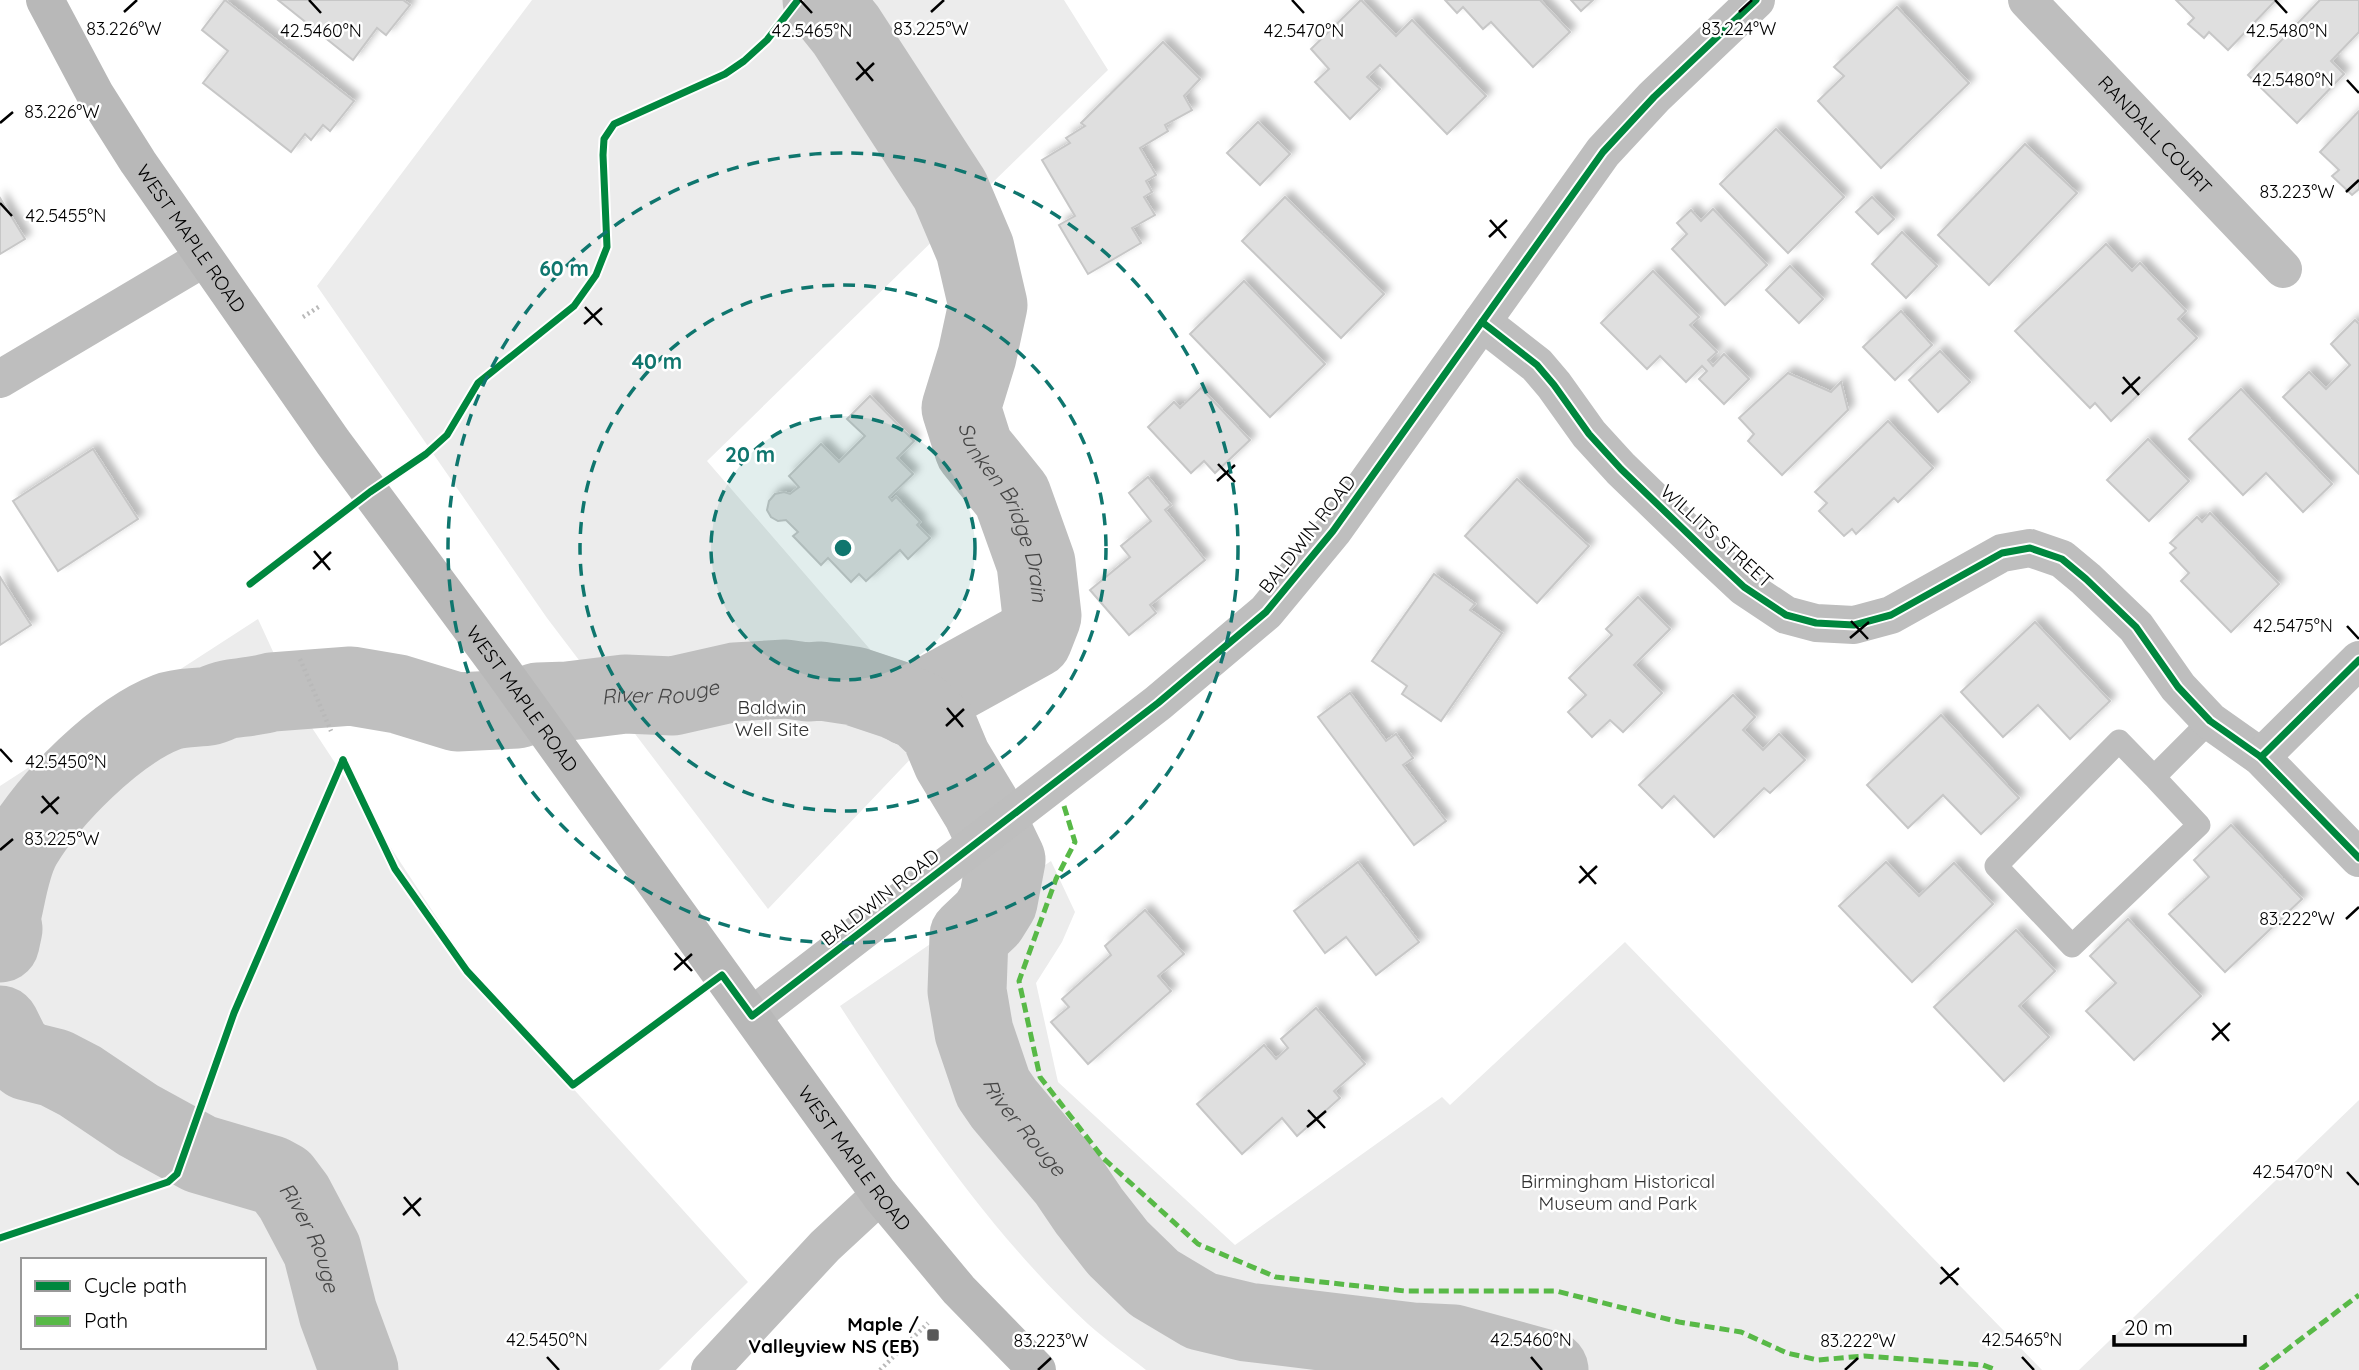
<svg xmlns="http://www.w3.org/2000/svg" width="2359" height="1370" viewBox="0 0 2359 1370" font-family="Quicksand,sans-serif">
  <defs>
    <filter id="shadow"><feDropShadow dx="6" dy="-6" stdDeviation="3.5" flood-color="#0004"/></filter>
  </defs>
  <rect width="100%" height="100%" fill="#fff"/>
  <!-- green -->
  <g fill="#ececec" fill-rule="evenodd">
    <polygon points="532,0 1064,0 1108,70 707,461 939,729 768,909 547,618 317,286"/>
    <path d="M 258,619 L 299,708 L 485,991 L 748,1282 L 659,1370 L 0,1370 L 0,786 ZM 23,1260 L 264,1260 L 264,1347 L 23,1347 Z"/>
    <path d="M 1051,861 L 1075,912 L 1062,942 L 1036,983 L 1058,1082 L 1235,1245 L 1442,1097 L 1450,1105 L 1625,942 L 2042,1370 L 1146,1370 C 1127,1355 1106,1340 1088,1324 C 989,1232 913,1118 840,1006 Z"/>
    <polygon points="2359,1100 2359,1370 2079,1370"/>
  </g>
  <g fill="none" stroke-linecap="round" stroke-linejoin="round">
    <!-- river -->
    <g stroke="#bfbfbf" stroke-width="79">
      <path id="s1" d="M 822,0 L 846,30 L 950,190 L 975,249 L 988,305 L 977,356 L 961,408 L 974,449 L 1012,496 L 1036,563 L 1042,616 L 1033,639 L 910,707"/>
      <path id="s2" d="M 0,943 L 3,929 L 1,918 C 7,894 10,866 22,845 C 50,798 115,732 167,712 C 180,707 196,708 209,706 C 216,704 223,700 230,699 C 244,697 258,696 272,692 L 351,686 L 398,694 L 457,712 L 517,709 L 538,702 L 568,701 L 625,694 L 673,696 L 735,682 L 786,679 L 807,682 L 821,681 L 854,686 L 896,700 L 920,711 L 939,729 L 952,760 L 981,808 L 1006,860 L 998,902 L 988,918 L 969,936 L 967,991 L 974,1032 L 993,1088 L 1004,1104 L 1068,1180 L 1089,1211 L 1118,1248 L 1154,1283 L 1201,1311 L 1247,1322 L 1412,1342 L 1454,1344 L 1549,1370"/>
      <path id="s3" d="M 0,1025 L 12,1049 L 27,1061 L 55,1068 L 80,1081 L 138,1120 L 200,1154 L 271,1175 L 282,1181 L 294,1197 L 322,1250 L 338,1313 L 359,1370"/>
    </g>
  </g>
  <!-- building -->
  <g fill="#dfdfdf" stroke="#c7c7c7" stroke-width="2" filter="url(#shadow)">
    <polygon points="225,0 354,101 330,131 323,125 311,140 305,134 291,152 203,83 228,51 202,30"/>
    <polygon points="278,0 403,0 410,5 386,35 377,28 353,60"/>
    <polygon points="1361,0 1396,36 1412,20 1486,96 1447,134 1380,65 1367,77 1380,89 1350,119 1315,82 1329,69 1311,49"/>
    <polygon points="1445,0 1540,0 1570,32 1533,67 1491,22 1483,29 1463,7 1457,13"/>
    <polygon points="1571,0 1593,0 1581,11"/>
    <polygon points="2176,0 2276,0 2228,50 2209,32 2204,38 2188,24 2194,18"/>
    <polygon points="2320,0 2359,0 2359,32 2331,61 2344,74 2297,123 2248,75"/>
    <polygon points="1897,7 1969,83 1881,168 1818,101 1844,76 1834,67"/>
    <polygon points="1163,42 1200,79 1184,96 1192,110 1165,125 1168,131 1140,148 1156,175 1146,181 1152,192 1144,197 1155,215 1132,228 1141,243 1088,274 1059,225 1075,216 1042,160 1070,143 1066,138 1085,126 1081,123"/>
    <polygon points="2359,111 2359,189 2352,195 2332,176 2339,170 2320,152"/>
    <polygon points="1258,122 1290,154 1260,185 1227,153"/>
    <polygon points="1776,129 1844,197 1788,253 1720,184"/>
    <polygon points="2025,144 2077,193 1989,285 1938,235"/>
    <polygon points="1285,197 1384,294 1341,338 1242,241"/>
    <polygon points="1872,197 1894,219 1878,234 1856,212"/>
    <polygon points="0,198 25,239 0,254"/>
    <polygon points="1713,209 1767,265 1725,305 1672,249 1687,234 1677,223 1691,210 1701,221"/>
    <polygon points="1902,232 1937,266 1906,298 1872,264"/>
    <polygon points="2106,244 2132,271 2140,263 2186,311 2178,319 2197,338 2111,421 2095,403 2090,408 2015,331"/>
    <polygon points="1790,266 1823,299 1799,323 1766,290"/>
    <polygon points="1653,271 1699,317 1690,325 1717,352 1708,360 1713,366 1724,354 1749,379 1724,404 1699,379 1707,371 1702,366 1686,382 1660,356 1647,369 1601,323"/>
    <polygon points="1244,281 1325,364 1270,417 1190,334"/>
    <polygon points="1901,311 1932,345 1895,380 1863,347"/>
    <polygon points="2355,320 2359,324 2359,474 2283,397 2309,372 2326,389 2350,365 2331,344"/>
    <polygon points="1940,351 1970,382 1938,412 1909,380"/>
    <polygon points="1788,373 1831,392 1841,382 1848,410 1782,475 1748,441 1754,434 1739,418"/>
    <polygon points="1201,388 1250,440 1215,473 1204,461 1191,473 1148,427 1174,402 1180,408"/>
    <polygon points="2241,389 2332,484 2303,512 2266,473 2243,495 2189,439"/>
    <polygon points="870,396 914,441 897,458 913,474 889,497 892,501 896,497 920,522 917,525 930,538 908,559 900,550 866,581 859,574 851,582 828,558 821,565 793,536 798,532 786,520 778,521 771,517 767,510 769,501 775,494 784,492 790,494 799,487 789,476 821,444 839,462 865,436 847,419"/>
    <polygon points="1888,421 1933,468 1898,502 1894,498 1856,534 1852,529 1844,536 1819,511 1827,503 1815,492"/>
    <polygon points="2148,439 2189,481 2149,521 2107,480"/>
    <polygon points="93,449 138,519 58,571 13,501"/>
    <polygon points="1148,477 1171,505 1165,510 1205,560 1150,605 1156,613 1129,635 1090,590 1130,557 1121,546 1151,521 1129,493"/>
    <polygon points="1517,479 1589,546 1537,603 1465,536"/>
    <polygon points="2210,513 2279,584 2231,632 2181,581 2189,573 2170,553 2176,548 2170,543 2197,517 2202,522"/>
    <polygon points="1434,574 1475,604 1470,610 1502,633 1441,721 1402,694 1407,686 1372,661"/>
    <polygon points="0,577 31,625 0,645"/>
    <polygon points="1638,597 1670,629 1634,665 1662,693 1623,732 1610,720 1592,737 1568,712 1586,695 1569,678 1612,635 1606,629"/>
    <polygon points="2035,622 2110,701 2070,739 2038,705 2003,737 1961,692"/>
    <polygon points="1350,693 1386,741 1396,734 1413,758 1403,765 1446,821 1414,845 1318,717"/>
    <polygon points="1733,695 1755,717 1743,730 1763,750 1779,734 1805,760 1770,793 1764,788 1714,837 1674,796 1662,808 1639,785"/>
    <polygon points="1941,715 2019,798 1981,834 1943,795 1908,828 1867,785"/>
    <polygon points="2231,825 2302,899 2225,972 2169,914 2209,877 2194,860"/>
    <polygon points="1358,862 1419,942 1376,975 1346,937 1325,953 1294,911"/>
    <polygon points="1886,862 1919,896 1954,863 1993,904 1912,982 1839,906"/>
    <polygon points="1145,910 1184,954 1158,976 1171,991 1088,1064 1051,1022 1069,1007 1062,999 1111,955 1105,946"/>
    <polygon points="2128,919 2201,996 2134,1060 2086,1011 2116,983 2090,956"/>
    <polygon points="2016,930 2055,971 2019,1006 2049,1037 2004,1081 1934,1007"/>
    <polygon points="1316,1008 1365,1064 1334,1091 1340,1098 1297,1136 1282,1118 1242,1154 1197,1104 1264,1045 1276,1059 1288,1048 1281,1039"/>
  </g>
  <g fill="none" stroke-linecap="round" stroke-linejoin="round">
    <!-- path -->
    <g stroke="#b9b9b9" stroke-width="4.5" stroke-dasharray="2 3.5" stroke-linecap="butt">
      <polyline points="303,317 320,306"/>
      <polyline points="300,659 331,731"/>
      <polyline points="880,1370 928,1323"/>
    </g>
    <!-- lane -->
    <polyline stroke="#bebebe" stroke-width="23" points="2154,777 2199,825 2072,946 1996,866 2119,741 2154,777 2210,721"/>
    <!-- street -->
    <g stroke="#bebebe" stroke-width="38">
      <path id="s4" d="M 2027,0 L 2283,269"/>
      <polyline points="1482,322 1537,365 1554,385 1589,434 1621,469 1711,556 1744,587 1786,615 1816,623 1854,625 1891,615 2002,553 2030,548 2062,559 2086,579 2136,627 2178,687 2210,721 2261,757 2359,858"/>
      <polyline points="0,379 204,258"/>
      <polyline points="2261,757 2359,660"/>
      <polyline points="752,1016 1158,703 1266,612 1333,531 1603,152 1654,97 1756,0"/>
      <polyline points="710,1370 825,1246 880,1195"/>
    </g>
    <!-- secondary -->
    <path stroke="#b8b8b8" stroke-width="38" id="s5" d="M 45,0 L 95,94 L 138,162 L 333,442 L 502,670 L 880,1195 L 959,1290 L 1037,1370"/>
    <!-- quiet -->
    <g stroke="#58b947" stroke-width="5" stroke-dasharray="10 5" stroke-linecap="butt">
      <polyline points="1064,806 1075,842 1056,879 1019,981 1040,1077 1103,1158 1198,1244 1276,1277 1405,1291 1556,1291 1679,1322 1741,1332 1787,1353 1818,1360 1864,1356 1983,1365 1996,1370"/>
      <polyline points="2260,1370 2359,1295"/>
    </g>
    <!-- cycleway casing -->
    <g stroke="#fff" stroke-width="11">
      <g id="cycleway">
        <polyline points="1482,322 1537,365 1554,385 1589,434 1621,469 1711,556 1744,587 1786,615 1816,623 1854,625 1891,615 2002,553 2030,548 2062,559 2086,579 2136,627 2178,687 2210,721 2261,757 2359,858"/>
        <polyline points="250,584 370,492 426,454 447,435 478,383 574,306 596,275 607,247 603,155 604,139 614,124 725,74 744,61 767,40 798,0"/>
        <polyline points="2261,757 2359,660"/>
        <polyline points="343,760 395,869 467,971 573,1085 722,975 752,1016 1158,703 1266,612 1333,531 1603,152 1654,97 1756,0"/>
        <polyline points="0,1238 168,1182 177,1174 234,1013 343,760"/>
      </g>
    </g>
    <!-- cycleway -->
    <use href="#cycleway" stroke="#00873e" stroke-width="7"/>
  </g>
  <!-- ticks -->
  <path fill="none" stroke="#000" stroke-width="2.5" d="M 309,0 L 321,13M 800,0 L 812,13M 1292,0 L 1304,13M 2275,0 L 2287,13M 124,12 L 137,0M 931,12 L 944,0M 1739,12 L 1752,0M 857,62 L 873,81M 856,80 L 874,63M 2347,80 L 2359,93M 0,123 L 13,112M 2346,192 L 2359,180M 0,203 L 12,216M 1490,220 L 1506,238M 1489,237 L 1507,220M 585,307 L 602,325M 584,324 L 602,308M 2123,377 L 2139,395M 2122,394 L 2140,377M 1218,464 L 1235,482M 1217,481 L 1235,465M 314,551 L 330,570M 313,569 L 331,552M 1851,621 L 1868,639M 2347,626 L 2359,639M 1850,638 L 1869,622M 947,708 L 963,727M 946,726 L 964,709M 0,749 L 12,762M 42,796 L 58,814M 41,813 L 59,797M 0,850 L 13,839M 1580,866 L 1596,884M 1579,883 L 1597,866M 2346,919 L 2359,907M 675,953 L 692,971M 674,970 L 692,954M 2213,1023 L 2229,1041M 2212,1040 L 2230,1023M 1308,1110 L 1325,1128M 1307,1127 L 1326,1111M 2347,1172 L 2359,1185M 404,1197 L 420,1216M 403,1215 L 421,1198M 1941,1267 L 1958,1285M 1940,1284 L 1959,1268M 547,1357 L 559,1370M 1531,1357 L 1542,1370M 2022,1357 L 2034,1370M 1038,1370 L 1051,1358M 1845,1370 L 1858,1358"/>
  <!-- distance rings -->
  <circle cx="843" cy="548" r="132" fill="#0f766e" fill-opacity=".12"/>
  <g fill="none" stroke="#0f766e" stroke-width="3.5" stroke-dasharray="12 9">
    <circle cx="843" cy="548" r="132"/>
    <circle cx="843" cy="548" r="263"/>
    <circle cx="843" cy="548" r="395"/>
  </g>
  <!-- markers -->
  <rect fill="#595959" stroke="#fff" stroke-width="2.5" x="926" y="1328" width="14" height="14" rx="3.5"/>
  <g text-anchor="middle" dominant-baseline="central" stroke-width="5" stroke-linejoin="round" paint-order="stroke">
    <!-- street labels -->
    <g font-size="19" fill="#000" stroke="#fff">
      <text stroke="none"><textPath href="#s4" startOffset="186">RANDALL COURT</textPath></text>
      <text stroke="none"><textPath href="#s5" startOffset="280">WEST MAPLE ROAD</textPath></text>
      <text transform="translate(1307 534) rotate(-52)">BALDWIN ROAD</text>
      <text transform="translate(1717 536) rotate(42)">WILLITS STREET</text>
      <text stroke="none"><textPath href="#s5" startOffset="847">WEST MAPLE ROAD</textPath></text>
      <text transform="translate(880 897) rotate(-38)">BALDWIN ROAD</text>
      <text stroke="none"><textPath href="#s5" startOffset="1414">WEST MAPLE ROAD</textPath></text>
    </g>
    <!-- park labels -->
    <g font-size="19" fill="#333" stroke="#fff">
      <text x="772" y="707">Baldwin<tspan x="772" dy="22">Well Site</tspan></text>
      <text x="1618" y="1181">Birmingham Historical<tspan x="1618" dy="22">Museum and Park</tspan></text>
    </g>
    <!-- poi labels -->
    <g font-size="19" font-weight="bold" fill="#000" stroke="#fff" text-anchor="end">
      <text x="919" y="1324">Maple /<tspan x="919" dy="22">Valleyview NS (EB)</tspan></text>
    </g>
    <!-- water labels -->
    <g font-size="21" font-style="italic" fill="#444" stroke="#fff">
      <text stroke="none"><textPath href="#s1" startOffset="572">Sunken Bridge Drain</textPath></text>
      <text stroke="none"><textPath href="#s2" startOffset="802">River Rouge</textPath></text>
      <text stroke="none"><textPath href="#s2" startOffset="1536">River Rouge</textPath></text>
      <text stroke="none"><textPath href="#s3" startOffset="394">River Rouge</textPath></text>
    </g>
  </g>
  <g font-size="18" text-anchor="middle" fill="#000" stroke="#fff" stroke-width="5" stroke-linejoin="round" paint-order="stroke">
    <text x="124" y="35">83.226°W</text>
    <text x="931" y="35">83.225°W</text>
    <text x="1739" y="35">83.224°W</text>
    <text x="812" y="37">42.5465°N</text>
    <text x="1304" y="37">42.5470°N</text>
    <text x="2287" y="37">42.5480°N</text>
    <text x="321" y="37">42.5460°N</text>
    <text x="2293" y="86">42.5480°N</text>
    <text x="62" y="118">83.226°W</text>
    <text x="2297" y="198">83.223°W</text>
    <text x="66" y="222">42.5455°N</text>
    <text x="2293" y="632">42.5475°N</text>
    <text x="66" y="768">42.5450°N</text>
    <text x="62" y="845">83.225°W</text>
    <text x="2297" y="925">83.222°W</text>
    <text x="2293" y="1178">42.5470°N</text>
    <text x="547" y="1346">42.5450°N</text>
    <text x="1531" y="1346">42.5460°N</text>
    <text x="2022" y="1346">42.5465°N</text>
    <text x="1051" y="1347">83.223°W</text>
    <text x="1858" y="1347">83.222°W</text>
  </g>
  <circle cx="843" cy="548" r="10" fill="#0f766e" stroke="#fff" stroke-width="3.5"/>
  <g font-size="21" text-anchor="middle" font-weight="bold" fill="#0f766e" stroke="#fff" stroke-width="5" stroke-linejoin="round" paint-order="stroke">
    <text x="564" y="276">60 m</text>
    <text x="657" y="369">40 m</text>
    <text x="750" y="462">20 m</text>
  </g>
  <!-- legend -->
  <rect x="21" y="1258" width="245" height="91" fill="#ffffff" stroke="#999999" stroke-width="2"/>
  <rect x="35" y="1281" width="35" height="10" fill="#00873e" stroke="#999999" stroke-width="2"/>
  <text x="84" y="1293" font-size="21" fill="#000000">Cycle path</text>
  <rect x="35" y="1316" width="35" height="10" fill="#58b947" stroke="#999999" stroke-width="2"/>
  <text x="84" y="1328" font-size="21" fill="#000000">Path</text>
  <!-- scale -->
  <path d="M2114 1335v10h131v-10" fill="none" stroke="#000000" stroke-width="3.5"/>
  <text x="2124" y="1335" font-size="21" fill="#000000" stroke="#ffffff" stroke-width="5" paint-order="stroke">20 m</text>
</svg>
